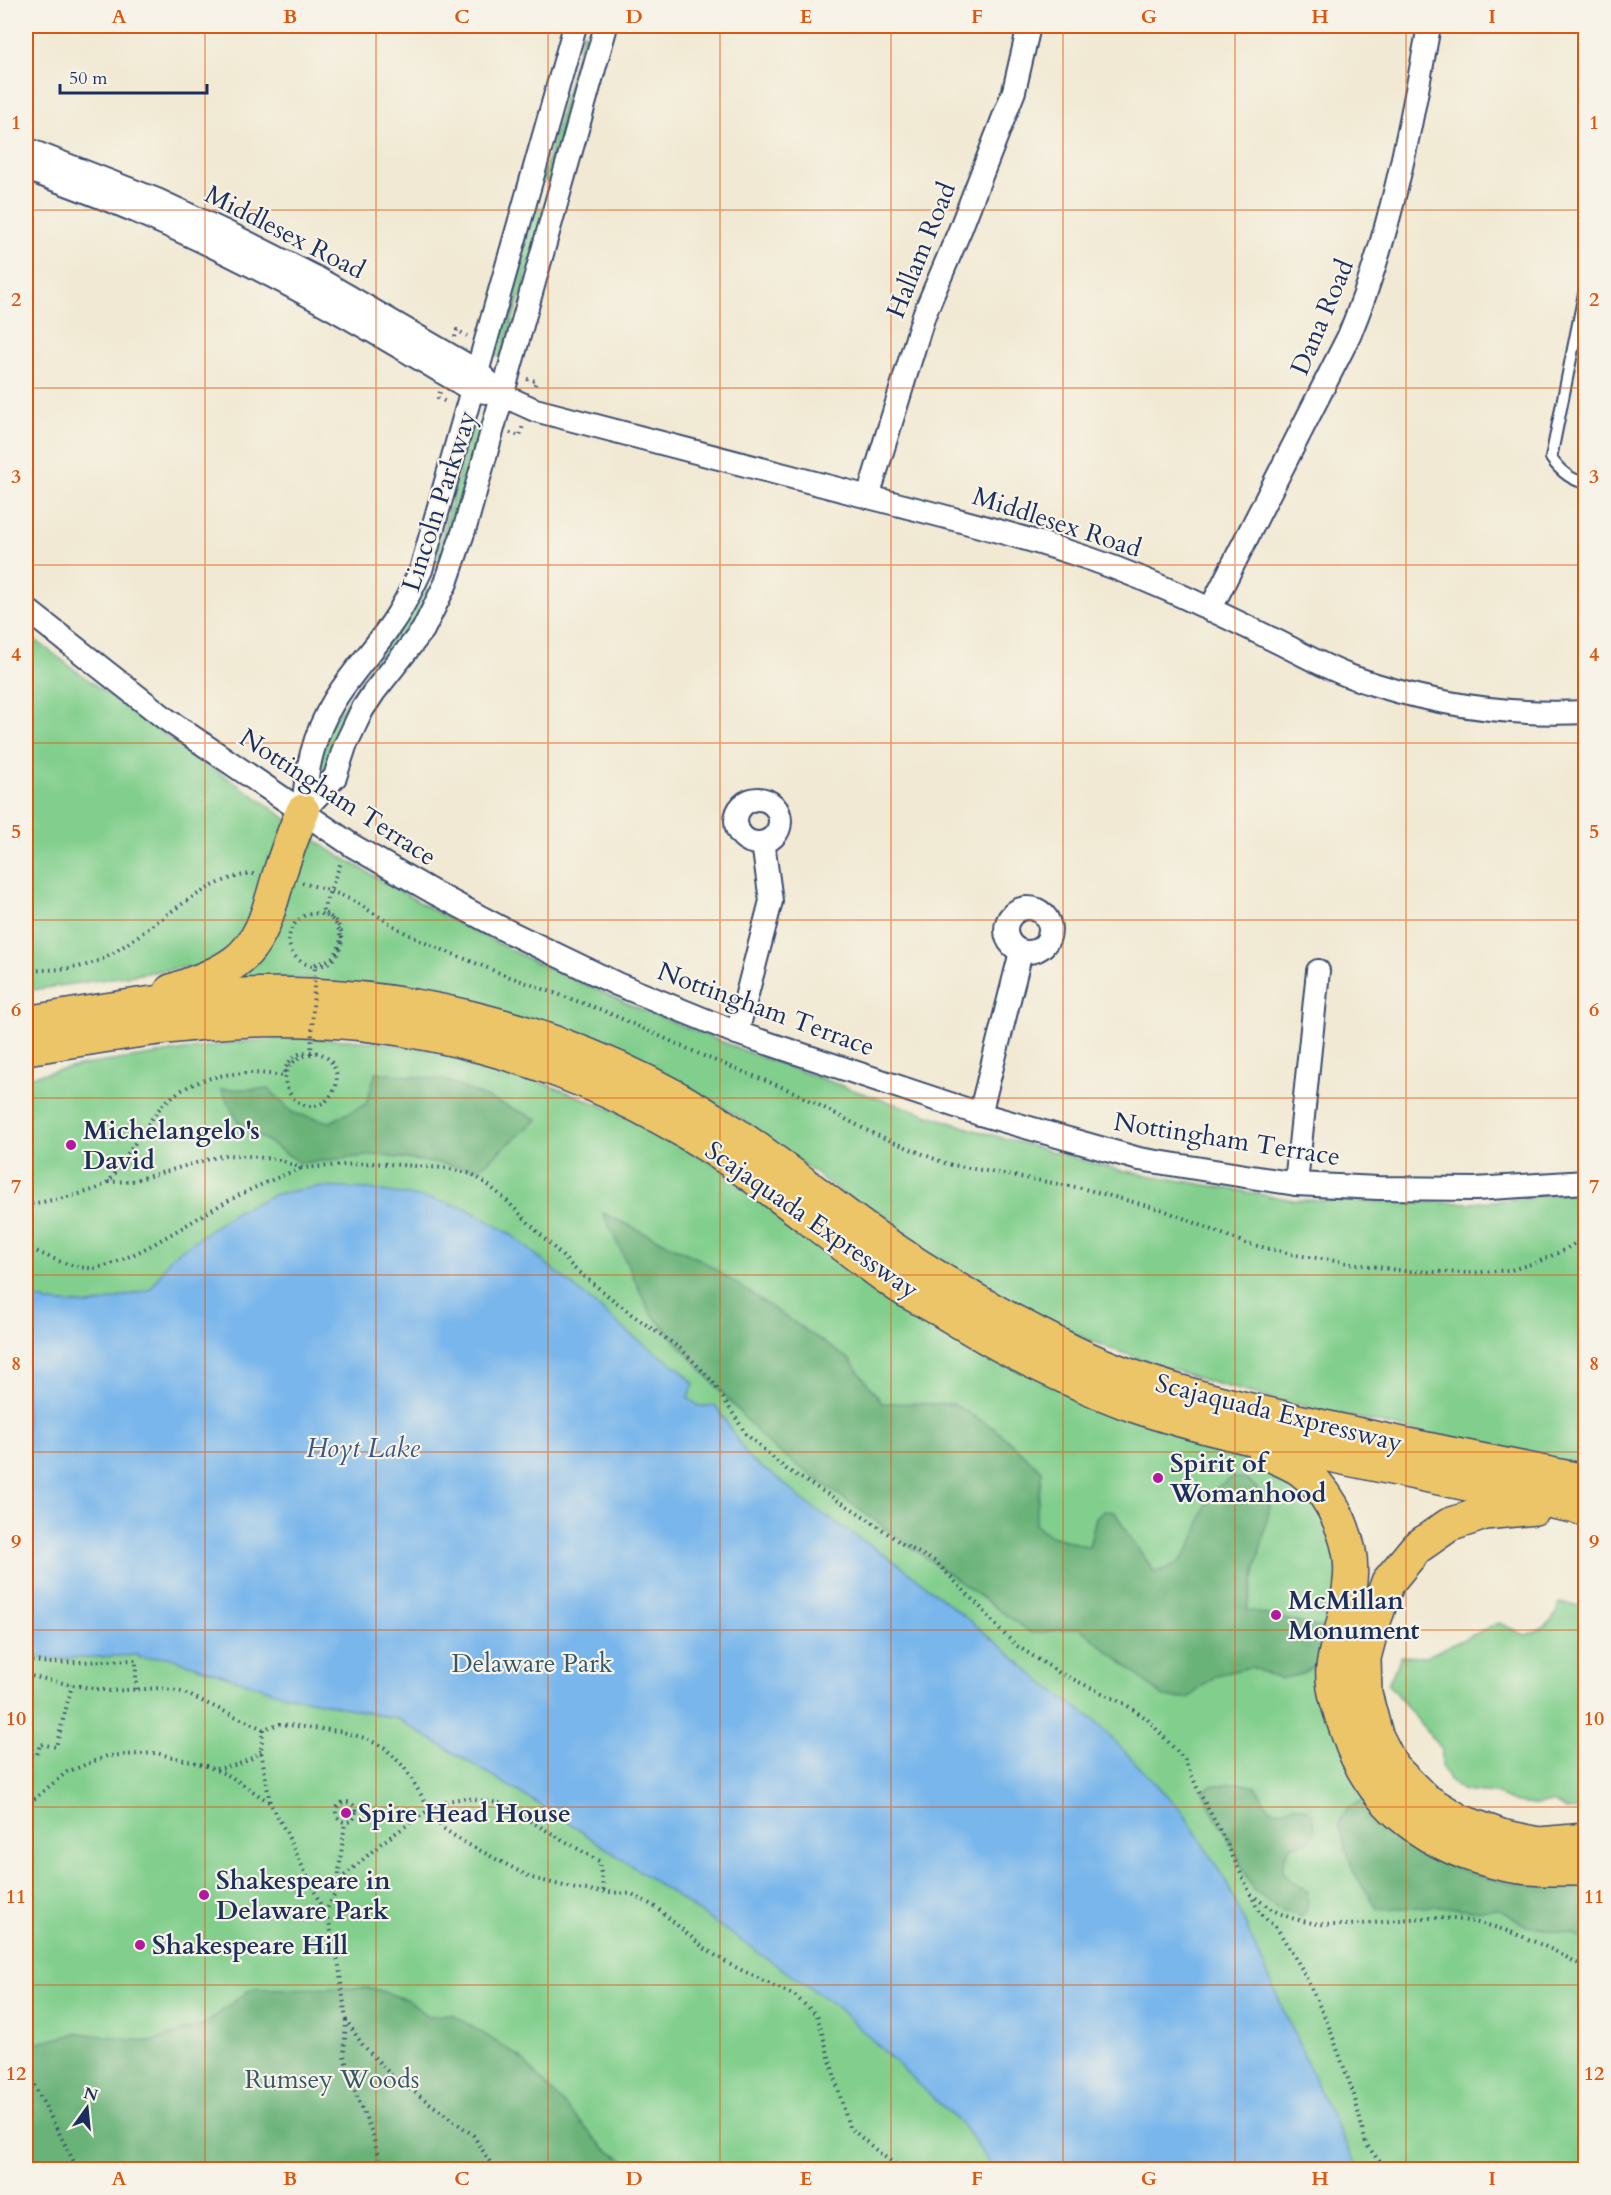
<svg xmlns="http://www.w3.org/2000/svg" width="1611" height="2195" viewBox="0 0 1611 2195" font-family="Cardo,serif">
  <rect width="100%" height="100%" fill="#f7f3e8"/>
  <filter id="ink" filterUnits="userSpaceOnUse"><feTurbulence type="fractalNoise" baseFrequency=".0167" numOctaves="2"/><feDisplacementMap in="SourceGraphic" scale="12" xChannelSelector="R" yChannelSelector="G"/><feConvolveMatrix kernelMatrix="1 2 1 2 8 2 1 2 1" color-interpolation-filters="sRGB"/></filter>
  <filter id="wash" filterUnits="userSpaceOnUse"><feTurbulence type="fractalNoise" baseFrequency=".008" numOctaves="4" result="noise"/><feDisplacementMap in="SourceGraphic" scale="24" xChannelSelector="R" yChannelSelector="G"/><feGaussianBlur stdDeviation="1.35" result="paint"/><feColorMatrix in="noise" values="0 0 0 0 0 0 0 0 0 0 0 0 0 0 0 0 0 1.4 0 .05"/><feComposite in="paint" operator="in"/></filter>
  <g filter="url(#wash)">
    <rect width="100%" height="100%" fill="#f1e9d3"/>
    <!-- green -->
    <g fill="#82cf8d" stroke="#4e7f76" stroke-width="1.5">
      <polygon points="583,33 591,36 594,39 554,180 546,181 542,179"/>
      <polygon points="534,206 543,208 546,213 501,357 492,355"/>
      <polygon points="477,425 481,428 484,435 441,565 434,562 472,426"/>
      <polygon points="422,588 428,589 433,594 331,774 320,780 316,778 322,738"/>
      <polygon points="26,633 138,717 262,801 331,851 438,913 537,963 643,1010 750,1053 859,1092 974,1130 1119,1170 1294,1200 1473,1203 1585,1192 1585,1470 1282,1401 1213,1383 1111,1349 1072,1333 973,1282 885,1225 746,1122 689,1087 308,979 240,978 195,971 186,967 26,991"/>
      <path d="M 290,1038 C 332,1039 376,1040 418,1048 C 487,1060 551,1085 615,1111 L 1270,1460 L 1299,1479 L 1336,1541 L 1349,1765 L 1585,1878 L 1585,2169 L 26,2169 L 26,1077 L 84,1065 L 239,1042 Z"/>
      <path d="M 1560,1604 L 1585,1606 L 1585,1809 L 1566,1810 L 1553,1802 L 1536,1805 L 1517,1803 L 1495,1794 L 1463,1791 L 1450,1781 L 1442,1767 L 1442,1750 L 1388,1684 L 1401,1656 L 1425,1657 L 1499,1623 L 1525,1635 C 1546,1630 1552,1624 1560,1604 Z"/>
    </g>
    <!-- forest -->
    <g fill="#69b278" stroke="#42706b" stroke-width="1.5">
      <polygon points="376,1072 444,1080 538,1119 479,1169 377,1155 300,1163 238,1122 221,1089 269,1089 293,1113 330,1122 366,1104"/>
      <path d="M 603,1213 L 701,1260 L 850,1360 L 882,1403 L 953,1404 L 994,1428 L 1042,1471 L 1035,1525 L 1051,1536 L 1089,1547 L 1096,1517 L 1103,1511 L 1115,1512 L 1129,1536 L 1154,1571 C 1193,1571 1197,1522 1210,1495 C 1212,1490 1219,1486 1223,1483 C 1244,1468 1260,1490 1270,1506 L 1247,1610 L 1330,1630 L 1324,1660 L 1302,1674 L 1279,1679 L 1251,1667 L 1217,1675 L 1188,1698 L 1164,1697 L 1080,1628 L 1031,1633 L 768,1444 L 650,1312 Z"/>
      <path d="M 1242,1783 L 1255,1786 C 1269,1804 1265,1819 1295,1805 L 1313,1813 L 1315,1832 L 1307,1842 L 1290,1846 L 1285,1856 L 1282,1870 L 1290,1880 L 1307,1892 L 1308,1906 L 1302,1917 L 1277,1908 L 1253,1890 L 1228,1836 L 1215,1817 L 1203,1791 L 1214,1785 Z"/>
      <path d="M 1367,1799 C 1390,1818 1416,1844 1442,1860 C 1484,1888 1537,1885 1585,1883 L 1585,1941 L 1573,1934 L 1527,1926 L 1498,1909 L 1470,1910 L 1440,1906 L 1378,1909 L 1354,1873 L 1338,1825 L 1347,1808 Z"/>
      <polygon points="372,1988 408,2000 427,2016 452,2014 519,2056 604,2148 638,2169 26,2169 26,2037 34,2044 79,2033 150,2042 203,2025 251,1989"/>
    </g>
    <!-- water -->
    <polygon fill="#78b6eb" stroke="#4a72a4" stroke-width="1.5" points="316,1187 370,1189 431,1199 466,1208 512,1235 633,1336 681,1370 694,1384 688,1398 699,1406 716,1406 750,1460 779,1479 805,1502 903,1567 1002,1647 1045,1685 1094,1720 1182,1811 1227,1883 1322,2096 1358,2169 994,2169 963,2126 835,2005 563,1819 398,1719 278,1693 168,1657 139,1658 139,1655 52,1659 26,1656 26,1295 49,1302 92,1305 151,1289 170,1258 237,1211 276,1194"/>
  </g>
  <g filter="url(#ink)">
    <g fill="none" stroke-linecap="round" stroke-linejoin="round">
      <!-- lane casing -->
      <g stroke="#3b4b70" stroke-width="14">
        <path id="lane" d="M 1586,284 L 1551,458 C 1560,471 1570,480 1586,483"/>
      </g>
      <!-- street casing -->
      <g stroke="#3b4b70" stroke-width="26">
        <g id="street">
          <path d="M 26,149 L 157,200 L 236,237 L 315,277 L 477,371 L 502,395 L 535,410 C 643,439 752,467 861,495 C 931,513 1001,530 1069,552 C 1140,574 1206,607 1272,639 C 1299,652 1324,667 1352,677 C 1426,703 1507,716 1586,712"/>
          <path d="M 26,169 C 67,184 109,199 149,217 C 262,266 368,327 472,390 L 486,392"/>
          <polyline points="868,497 924,315 960,230 1014,91 1029,26"/>
          <polyline points="26,609 166,719 353,846 433,892 501,928 617,984 737,1033 980,1114 1139,1159 1296,1184 1378,1188 1475,1189 1586,1182"/>
          <path d="M 1210,610 L 1349,336 C 1390,237 1410,131 1429,26"/>
          <circle cx="758" cy="821" r="22"/>
          <polyline points="303,811 335,777 345,746 362,710 374,692 423,630 446,583 466,524 606,26"/>
          <path d="M 303,811 C 306,771 313,735 334,701 C 351,673 374,650 392,623 C 404,606 412,588 421,570 L 575,26"/>
          <circle cx="1028" cy="930" r="22"/>
          <polyline points="737,1033 771,901 763,843"/>
          <polyline points="980,1114 1021,952"/>
          <polyline points="1296,1184 1318,971"/>
        </g>
      </g>
      <!-- highway casing -->
      <g stroke="#3b4b70" stroke-width="36">
        <g id="highway">
          <path d="M 171,991 C 193,983 216,976 235,962 C 264,941 270,904 280,872 C 287,851 294,831 303,811"/>
          <path d="M 26,1023 C 97,1011 169,998 242,995 C 413,988 586,1035 728,1129 C 780,1163 827,1203 877,1238 C 942,1283 1003,1318 1073,1352 C 1144,1386 1222,1404 1298,1421 C 1393,1443 1490,1462 1586,1481"/>
          <path d="M 26,1048 C 95,1037 164,1025 234,1021 C 400,1010 573,1058 713,1149 C 777,1190 834,1240 896,1284 C 909,1293 925,1301 939,1309 C 968,1327 997,1344 1027,1359 C 1062,1376 1098,1393 1135,1406 C 1209,1431 1287,1446 1363,1462 C 1437,1477 1511,1493 1586,1509"/>
          <path d="M 1265,1452 C 1277,1458 1291,1463 1301,1470 C 1326,1488 1343,1522 1349,1551 C 1353,1570 1349,1591 1346,1610 C 1343,1629 1335,1648 1333,1668 C 1331,1689 1341,1714 1348,1734 C 1372,1808 1433,1850 1508,1865 C 1534,1870 1560,1869 1586,1869"/>
          <polyline points="1535,1508 1485,1513 1449,1525 1416,1548 1388,1582 1373,1624 1364,1658 1365,1694 1376,1735 1392,1767 1424,1799 1460,1821 1501,1836 1539,1844 1586,1840"/>
        </g>
      </g>
      <!-- path -->
      <g stroke="#3b4b70" stroke-width="4" stroke-dasharray="1.5 4.5" stroke-linecap="butt">
        <polyline points="455,337 457,330 467,336"/>
        <polyline points="527,379 536,381 534,388"/>
        <polyline points="440,392 438,398 448,403"/>
        <polyline points="510,433 520,436 523,425"/>
        <polyline points="302,883 329,890 354,901 402,931 421,941 507,976 602,1010 706,1057 794,1092 872,1133 947,1164 1081,1188 1163,1210 1245,1243 1296,1255 1404,1271 1468,1273 1511,1270 1538,1262 1562,1251 1586,1237"/>
        <path d="M 315,964 C 322,962 330,961 335,954 C 346,941 339,917 321,914 C 293,908 276,946 302,962 C 333,981 363,930 322,912 L 341,862"/>
        <path d="M 26,971 C 53,969 81,971 106,957 C 151,932 202,877 254,874"/>
        <polyline points="108,1182 132,1181 224,1155 250,1156 279,1160 302,1168 372,1163 445,1168 472,1174 488,1185 505,1199 576,1270 631,1314 681,1349 695,1363 713,1382 746,1434 786,1469 862,1515 904,1545 936,1562 984,1611 1000,1630 1017,1646 1060,1673 1125,1704 1147,1719 1185,1760 1199,1792 1224,1838 1259,1912 1278,1930 1302,1969 1328,2024 1354,2095 1366,2144 1386,2170"/>
        <path d="M 26,1205 C 45,1201 96,1194 109,1181 C 114,1176 118,1168 122,1162 C 133,1146 144,1129 156,1113 C 185,1075 239,1068 283,1076 C 292,1037 343,1049 336,1085 C 335,1091 331,1096 327,1100 C 297,1125 259,1066 311,1054"/>
        <path d="M 26,1247 C 46,1255 69,1268 91,1268 C 122,1268 193,1220 222,1204 C 248,1190 275,1178 302,1168"/>
        <polyline points="26,1660 49,1663 136,1660 136,1690"/>
        <polyline points="26,1675 72,1685 110,1691 161,1688 182,1692 263,1729 280,1724 339,1731 365,1738 385,1748 404,1767 441,1827 462,1841 532,1878 576,1889 632,1894 657,1908 704,1948 729,1964 795,1996 817,2015 849,2127 882,2155 904,2170"/>
        <polyline points="263,1729 261,1751 270,1803 286,1832 329,1922 339,1967 346,2020 362,2044 390,2074 473,2135 495,2170"/>
        <polyline points="26,1755 37,1755 40,1744 56,1747 72,1685"/>
        <path d="M 216,1769 C 233,1766 248,1763 261,1751"/>
        <circle cx="346" cy="1812" r="10"/>
        <polyline points="26,1808 35,1798 67,1772 107,1756 156,1753 204,1765 230,1776 269,1802"/>
        <polyline points="337,1887 345,1822"/>
        <path d="M 1251,1894 C 1259,1900 1268,1908 1277,1912 C 1328,1936 1374,1920 1426,1918 C 1484,1916 1537,1940 1586,1968"/>
        <polyline points="325,1913 344,1876 383,1842 430,1809 448,1801 464,1798 499,1803 599,1861 604,1892"/>
        <polyline points="346,2020 344,2055 352,2085 373,2135 381,2170"/>
        <polyline points="26,2069 78,2170"/>
      </g>
      <!-- lane -->
      <use href="#lane" stroke="#fff" stroke-width="10"/>
      <!-- street -->
      <use href="#street" stroke="#fff" stroke-width="22"/>
      <!-- highway -->
      <use href="#highway" stroke="#ecc569" stroke-width="33"/>
      <!-- path-bridge -->
      <polyline stroke="#3b4b70" stroke-width="4" stroke-dasharray="1.5 4.5" stroke-linecap="butt" points="311,1054 315,964"/>
    </g>
  </g>
  <!-- grid -->
  <path fill="none" stroke="#de5710" stroke-width="1.5" stroke-opacity="0.55" d="M 205,26 L 205,2170M 376,26 L 376,2170M 548,26 L 548,2170M 720,26 L 720,2170M 891,26 L 891,2170M 1063,26 L 1063,2170M 1235,26 L 1235,2170M 1406,26 L 1406,2170M 26,210 L 1586,210M 26,388 L 1586,388M 26,565 L 1586,565M 26,743 L 1586,743M 26,920 L 1586,920M 26,1098 L 1586,1098M 26,1275 L 1586,1275M 26,1452 L 1586,1452M 26,1630 L 1586,1630M 26,1807 L 1586,1807M 26,1985 L 1586,1985"/>
  <!-- markers -->
  <g fill="#b5179e" stroke="#f7f3e8" stroke-width="2">
    <circle cx="71" cy="1145" r="6"/>
    <circle cx="1158" cy="1478" r="6"/>
    <circle cx="1276" cy="1615" r="6"/>
    <circle cx="346" cy="1813" r="6"/>
    <circle cx="204" cy="1895" r="6"/>
    <circle cx="140" cy="1945" r="6"/>
  </g>
  <g text-anchor="middle" dominant-baseline="central" stroke-width="4.5" stroke-linejoin="round" paint-order="stroke">
    <!-- street labels -->
    <g font-size="26" fill="#1b2f5e" stroke="#f7f3e8">
      <text transform="translate(285 232) rotate(27)">Middlesex Road</text>
      <text transform="translate(921 250) rotate(-68)">Hallam Road</text>
      <text transform="translate(1322 317) rotate(-67)">Dana Road</text>
      <text transform="translate(439 501) rotate(-72)">Lincoln Parkway</text>
      <text transform="translate(1057 522) rotate(18)">Middlesex Road</text>
      <text transform="translate(338 797) rotate(33)">Nottingham Terrace</text>
      <text transform="translate(766 1009) rotate(20)">Nottingham Terrace</text>
      <text transform="translate(1227 1139) rotate(9)">Nottingham Terrace</text>
      <text transform="translate(812 1220) rotate(35)">Scajaquada Expressway</text>
      <text transform="translate(1279 1413) rotate(14)">Scajaquada Expressway</text>
    </g>
    <!-- poi labels -->
    <g font-size="26" font-weight="bold" fill="#1b2f5e" stroke="#f7f3e8" text-anchor="start">
      <text x="83" y="1130">Michelangelo's<tspan x="83" dy="30">David</tspan></text>
      <text x="1170" y="1463">Spirit of<tspan x="1170" dy="30">Womanhood</tspan></text>
      <text x="1288" y="1600">McMillan<tspan x="1288" dy="30">Monument</tspan></text>
      <text x="358" y="1813">Spire Head House</text>
      <text x="216" y="1880">Shakespeare in<tspan x="216" dy="30">Delaware Park</tspan></text>
      <text x="152" y="1945">Shakespeare Hill</text>
    </g>
    <!-- park labels -->
    <g font-size="26" fill="#35576a" stroke="#f7f3e8">
      <text x="532" y="1663">Delaware Park</text>
      <text x="332" y="2079">Rumsey Woods</text>
    </g>
    <!-- water labels -->
    <g font-size="27" font-style="italic" fill="#375888" stroke="#f7f3e8">
      <text x="363" y="1448">Hoyt Lake</text>
    </g>
  </g>
  <!-- margin -->
  <rect width="1611" height="2195" fill="none" stroke="#f7f3e8" stroke-width="66"/>
  <!-- north arrow -->
  <g transform="translate(87 2108) rotate(15)" stroke="#f7f3e8" stroke-width="4.5" paint-order="stroke">
  <path d="M0-4.5L10 22L0 15L-10 22Z" fill="#1b2f5e"/>
  <text y="-9" font-size="16" font-weight="bold" text-anchor="middle" fill="#1b2f5e">N</text>
  </g>
  <!-- scale -->
  <path d="M60 84v9h147v-9" fill="none" stroke="#1b2f5e" stroke-width="3"/>
  <text x="69" y="84" font-size="18" fill="#1b2f5e" stroke="#f7f3e8" stroke-width="4.5" paint-order="stroke">50 m</text>
  <rect x="33" y="33" width="1545" height="2129" fill="none" stroke="#de5710" stroke-width="2"/>
  <g font-size="20" text-anchor="middle" font-weight="bold" fill="#de5710">
    <text x="119" y="23">A</text>
    <text x="290" y="23">B</text>
    <text x="462" y="23">C</text>
    <text x="634" y="23">D</text>
    <text x="806" y="23">E</text>
    <text x="977" y="23">F</text>
    <text x="1149" y="23">G</text>
    <text x="1320" y="23">H</text>
    <text x="1492" y="23">I</text>
    <text x="16" y="129">1</text>
    <text x="1594" y="129">1</text>
    <text x="16" y="306">2</text>
    <text x="1594" y="306">2</text>
    <text x="16" y="483">3</text>
    <text x="1594" y="483">3</text>
    <text x="16" y="661">4</text>
    <text x="1594" y="661">4</text>
    <text x="16" y="838">5</text>
    <text x="1594" y="838">5</text>
    <text x="16" y="1016">6</text>
    <text x="1594" y="1016">6</text>
    <text x="16" y="1193">7</text>
    <text x="1594" y="1193">7</text>
    <text x="16" y="1370">8</text>
    <text x="1594" y="1370">8</text>
    <text x="16" y="1548">9</text>
    <text x="1594" y="1548">9</text>
    <text x="16" y="1725">10</text>
    <text x="1594" y="1725">10</text>
    <text x="16" y="1903">11</text>
    <text x="1594" y="1903">11</text>
    <text x="16" y="2080">12</text>
    <text x="1594" y="2080">12</text>
    <text x="119" y="2185">A</text>
    <text x="290" y="2185">B</text>
    <text x="462" y="2185">C</text>
    <text x="634" y="2185">D</text>
    <text x="806" y="2185">E</text>
    <text x="977" y="2185">F</text>
    <text x="1149" y="2185">G</text>
    <text x="1320" y="2185">H</text>
    <text x="1492" y="2185">I</text>
  </g>
</svg>
